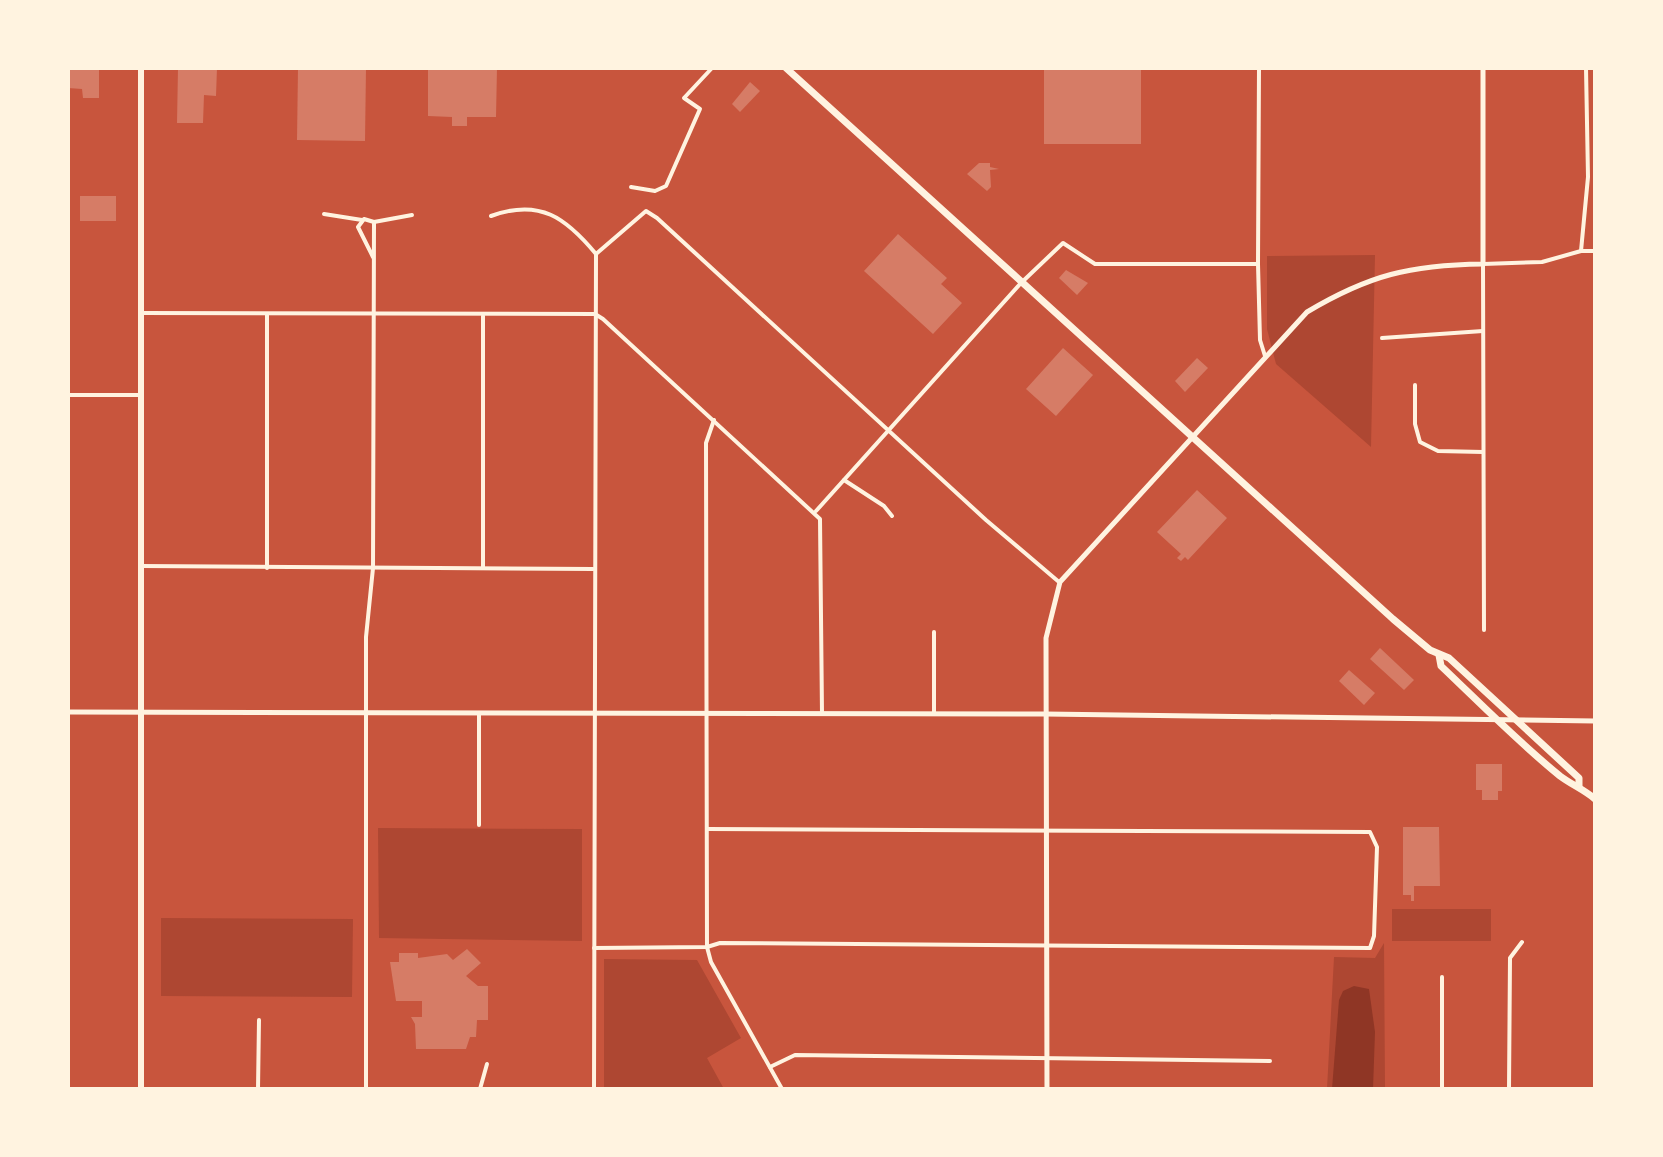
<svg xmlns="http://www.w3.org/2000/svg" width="1663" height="1157" viewBox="0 0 1663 1157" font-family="Lato,sans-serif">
  <rect width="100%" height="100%" fill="#c8553d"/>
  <!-- green -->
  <g fill="#ae4732">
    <polygon points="1375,255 1371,447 1276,364 1267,329 1267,256"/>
    <polygon points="378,828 582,829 582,941 379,938"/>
    <rect x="1392" y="909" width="99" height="32"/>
    <polygon points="161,918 353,919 352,997 161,996"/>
    <polygon points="1384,943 1385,1089 1327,1089 1334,957 1375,958"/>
    <polygon points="604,959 697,960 741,1038 707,1058 724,1089 604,1089"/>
  </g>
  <!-- water -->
  <polygon fill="#8f3625" points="1354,986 1369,989 1375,1032 1373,1089 1332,1089 1339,1000 1343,991"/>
  <!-- building -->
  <g fill="#d67c66">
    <polygon points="68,68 99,68 99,98 83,98 82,89 68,88"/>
    <polygon points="178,68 217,68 216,96 204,95 203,123 177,123"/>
    <polygon points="298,68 366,68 365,141 297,140"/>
    <polygon points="428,68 497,68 496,117 467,117 467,126 452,126 452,117 428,116"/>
    <rect x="1044" y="68" width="97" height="76"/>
    <polygon points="750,82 760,91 740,112 732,104"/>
    <polygon points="979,163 990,163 990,167 999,169 990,170 991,187 987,191 967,174"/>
    <rect x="80" y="196" width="36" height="25"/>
    <polygon points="898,234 947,278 941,284 962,303 933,334 864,271"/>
    <polygon points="1066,270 1088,283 1077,295 1059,278"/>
    <polygon points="1063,348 1093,375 1056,416 1026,389"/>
    <polygon points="1197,358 1208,368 1185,392 1175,381"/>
    <polygon points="1197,490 1227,518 1188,560 1185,557 1181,561 1177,558 1181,554 1157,532"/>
    <polygon points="1380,648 1414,680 1404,690 1370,659"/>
    <polygon points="1349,670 1375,693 1364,705 1339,681"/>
    <polygon points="1476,764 1502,764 1502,791 1498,791 1498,800 1482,800 1482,790 1476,790"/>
    <polygon points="1403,827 1439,827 1440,886 1414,886 1414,901 1411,901 1411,895 1403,895"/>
    <polygon points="467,949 481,963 466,976 478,986 488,986 488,1020 477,1020 476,1037 470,1037 466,1049 416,1049 415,1024 411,1017 422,1017 422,1001 396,1001 390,962 399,962 399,953 418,953 418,958 447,954 453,960"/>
  </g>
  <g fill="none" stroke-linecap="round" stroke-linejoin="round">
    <!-- minor -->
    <g stroke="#fff3e0" stroke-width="4">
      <polyline points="1259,68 1258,264 1260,340 1265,356"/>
      <polyline points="631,187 655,191 666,186 700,109 684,98 712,68"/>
      <polyline points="324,214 362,220"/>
      <path d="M 491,216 C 540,198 566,218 596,254"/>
      <polyline points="374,222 412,215"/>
      <polyline points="1581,251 1588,177 1586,68"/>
      <polyline points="596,254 646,211 657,218 986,520 1059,582"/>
      <polyline points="142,313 595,314 603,319 820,519 822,714"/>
      <polyline points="267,315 267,568"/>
      <polyline points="483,316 483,568"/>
      <polyline points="1382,338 1483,331"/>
      <polyline points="1415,385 1415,424 1420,442 1438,451 1483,452"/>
      <polyline points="68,395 142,395"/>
      <polyline points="714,420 706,443 707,947 711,962 782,1089"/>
      <polyline points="844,480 884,506 892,516"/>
      <polyline points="816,511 1021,283 1063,243 1095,264 1258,264"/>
      <polyline points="141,566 593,569"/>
      <polyline points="1484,630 1483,264 1542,262 1581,251 1595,251"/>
      <polyline points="934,632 934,714"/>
      <polyline points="479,714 479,825"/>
      <polyline points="594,948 707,947 720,943 1370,948 1374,936 1377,847 1370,832 707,829"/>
      <polyline points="770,1067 795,1055 1270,1061"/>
      <polyline points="258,1089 259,1020"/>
      <polyline points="366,1089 366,637 373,568 374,222 364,219 358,227 373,257"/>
      <polyline points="480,1089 487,1064"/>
      <polyline points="594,1089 596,254"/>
      <polyline points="1442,1089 1442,977"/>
      <polyline points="1509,1089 1510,958 1522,942"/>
    </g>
    <!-- tertiary -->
    <g stroke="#fff3e0" stroke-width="5">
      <polyline points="68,712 1045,714 1595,721"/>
      <path d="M 1047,1089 L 1046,638 L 1060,582 L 1307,312 C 1369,275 1410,265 1483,264 L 1483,68"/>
    </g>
    <!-- secondary -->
    <polyline stroke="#fff3e0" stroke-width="6" points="141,68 141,1089"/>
    <!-- primary -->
    <g stroke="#fff3e0" stroke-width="7">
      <polyline points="786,68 1393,619 1430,650 1449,658 1579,778 1579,786"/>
      <path d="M 1439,655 L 1441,666 C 1480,703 1518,742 1560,776 C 1572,785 1583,789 1595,799"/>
    </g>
  </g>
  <!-- border -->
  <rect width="1663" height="1157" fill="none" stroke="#fff3e0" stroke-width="140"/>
</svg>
